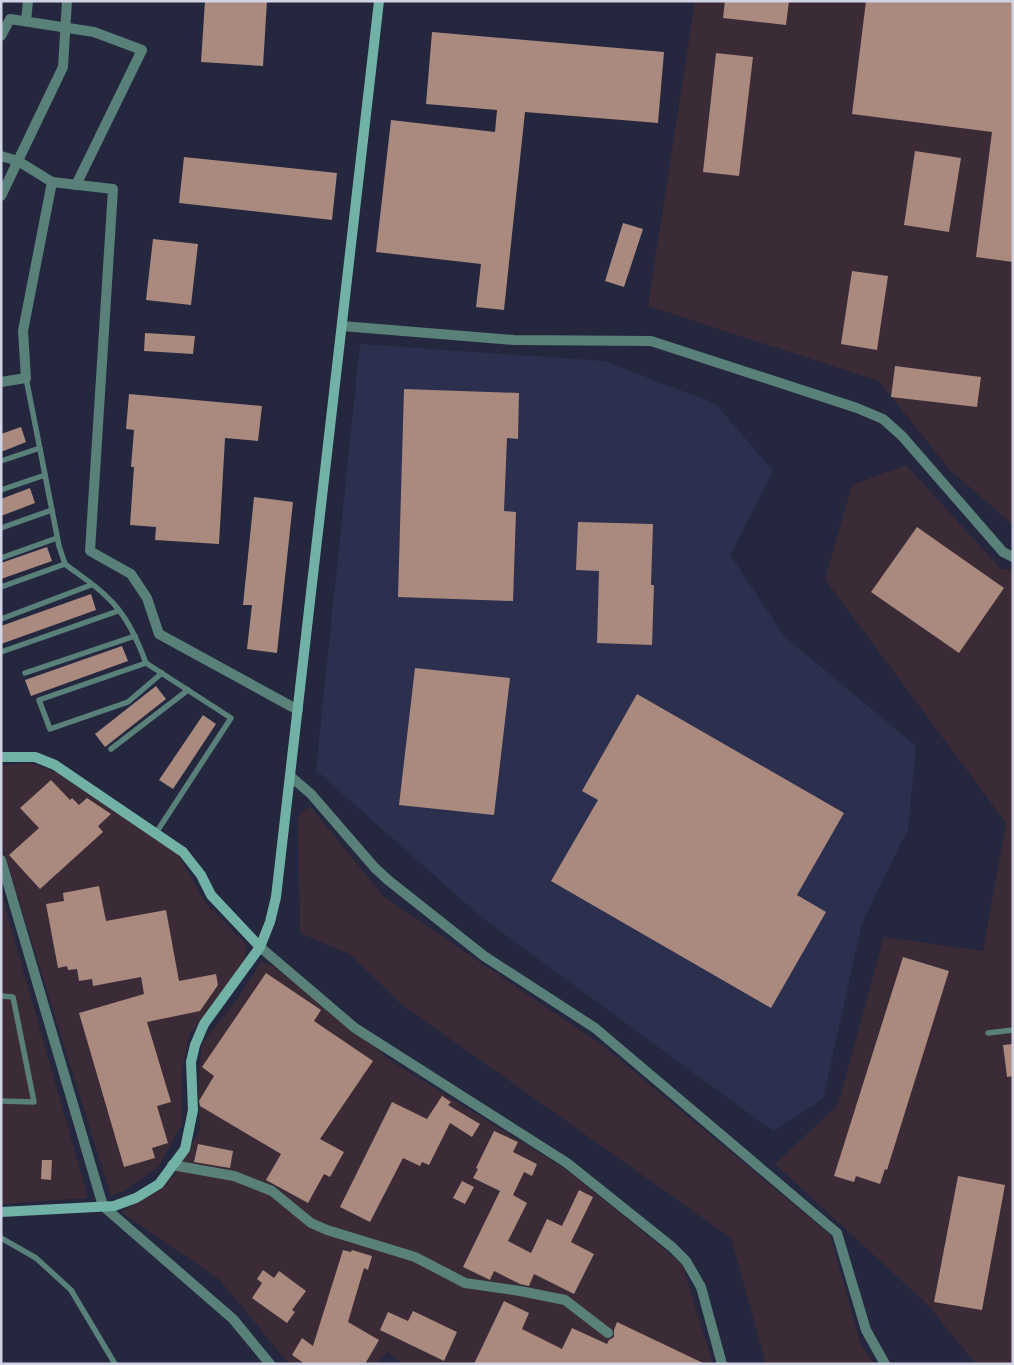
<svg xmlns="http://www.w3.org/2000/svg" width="1014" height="1365" viewBox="0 0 1014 1365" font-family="Ubuntu,sans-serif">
  <rect width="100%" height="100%" fill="#24273e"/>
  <!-- built -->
  <polygon fill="#2c304e" points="360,344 604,361 716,404 773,471 730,555 784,636 916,746 908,829 862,923 823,1099 773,1131 481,917 316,770"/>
  <!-- industrial -->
  <g fill="#3a2b37">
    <polygon points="695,1 1013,1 1013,525 950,470 879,381 648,306"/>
    <polygon points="906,465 1001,569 1013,570 1013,1364 976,1364 927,1304 775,1164 838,1105 884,937 983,951 1006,823 825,579 852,485"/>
    <polygon points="31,763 57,773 177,853 207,905 246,944 245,962 189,1035 181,1075 182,1124 159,1166 124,1191 111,1196 1,843 1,765"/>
    <polygon points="310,806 384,897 602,1045 830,1235 861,1345 875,1364 766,1364 731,1238 401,1004 351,955 300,933 298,816"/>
    <polygon points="1,892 88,1198 1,1204"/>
    <polygon points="261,962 272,965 394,1063 567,1170 682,1264 713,1364 403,1364 387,1352 376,1364 289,1364 220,1280 121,1212 160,1190 175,1174 200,1130 198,1086 202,1043 235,1002"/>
  </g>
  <!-- building -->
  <g fill="#aa897e">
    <polygon points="205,1 267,1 263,66 201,62"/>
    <polygon points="725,1 789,1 786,25 723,18"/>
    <polygon points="866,1 1013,1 1013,262 976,257 992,132 852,114"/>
    <polygon points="432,32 664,52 658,123 525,112 504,310 476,307 481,264 376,252 391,120 495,132 497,110 426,104"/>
    <polygon points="716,53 753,57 739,176 703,172"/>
    <polygon points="915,151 961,158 949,232 904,225"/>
    <polygon points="184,157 337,173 332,220 179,203"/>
    <polygon points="623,223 643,229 624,287 605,281"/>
    <polygon points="153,239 198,244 191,305 146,300"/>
    <polygon points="852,271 888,276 877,350 841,344"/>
    <polygon points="145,333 195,336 193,354 144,351"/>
    <polygon points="895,366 981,377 977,407 891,397"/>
    <polygon points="404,389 519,393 518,439 507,438 504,511 516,512 513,601 398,597"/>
    <polygon points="129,394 262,406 258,441 225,438 219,544 155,540 156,527 130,525 134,467 131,467 134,430 126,429"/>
    <polygon points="21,427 26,442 1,452 1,434"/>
    <polygon points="30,488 35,503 1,516 1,499"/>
    <polygon points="254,497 293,502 277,653 247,649 252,605 243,605"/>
    <polygon points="578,522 653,524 651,585 654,585 652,645 597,643 599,571 576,570"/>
    <polygon points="917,527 1004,588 959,653 871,592"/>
    <polygon points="47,547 52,561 1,579 1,563"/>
    <polygon points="91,594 96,610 1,644 1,626"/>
    <polygon points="122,646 128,661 31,696 25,680"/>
    <polygon points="415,668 510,678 494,815 399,805"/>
    <polygon points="156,686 166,699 105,747 95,734"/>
    <polygon points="637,694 844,813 797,895 826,912 771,1008 551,881 598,800 582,791"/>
    <polygon points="203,715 216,724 173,789 159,780"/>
    <polygon points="51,780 70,800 72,798 79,805 87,798 111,814 98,826 103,832 40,889 9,855 39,828 20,808"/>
    <polygon points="99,886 106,921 166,910 179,981 216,974 218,985 200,1011 147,1022 171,1102 157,1106 168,1143 152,1148 155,1158 124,1167 79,1013 144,994 141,977 93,986 92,979 79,981 77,969 68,970 67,966 58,968 46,904 64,901 63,893"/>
    <polygon points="903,957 949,971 887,1170 885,1169 880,1184 856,1176 854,1182 834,1176"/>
    <polygon points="266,973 321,1010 314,1021 373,1061 320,1139 344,1152 330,1177 324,1174 308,1203 266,1180 281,1154 200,1106 199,1101 214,1076 202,1067"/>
    <polygon points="1013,1044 1013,1076 1007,1077 1003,1045"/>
    <polygon points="442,1096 451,1102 448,1105 480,1124 472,1137 450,1123 429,1165 422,1162 420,1166 403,1158 370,1222 340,1207 392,1102 427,1119"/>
    <polygon points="494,1131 518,1142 513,1152 537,1164 532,1176 524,1172 513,1195 527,1203 508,1241 531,1253 547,1219 562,1226 579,1190 593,1197 571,1242 594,1254 574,1294 534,1274 529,1286 520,1284 494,1271 490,1280 463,1267 500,1191 473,1178 478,1169 476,1168"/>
    <polygon points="198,1144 233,1151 230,1168 194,1162"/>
    <polygon points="42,1160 52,1160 51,1180 41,1179"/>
    <polygon points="958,1176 1005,1185 982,1310 934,1302"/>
    <polygon points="462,1181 474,1187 465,1204 453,1198"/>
    <polygon points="343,1250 351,1252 352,1250 372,1256 368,1270 364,1268 348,1322 379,1340 365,1364 305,1364 292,1355 302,1338 313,1346"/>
    <polygon points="263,1270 274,1278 279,1271 306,1291 292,1310 295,1312 287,1323 252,1298 262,1283 257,1279"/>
    <polygon points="504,1301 529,1313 522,1329 562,1349 572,1328 607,1344 609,1340 614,1337 614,1330 617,1322 705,1364 474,1364"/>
    <polygon points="413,1311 457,1332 444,1361 380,1330 388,1312 408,1321"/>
  </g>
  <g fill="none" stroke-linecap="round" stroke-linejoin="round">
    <!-- lane -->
    <g stroke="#598079" stroke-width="5.5">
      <polyline points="26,378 59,546 65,564"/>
      <polyline points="1,461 40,448"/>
      <polyline points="1,490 45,475"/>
      <polyline points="1,528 52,510"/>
      <polyline points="1,558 57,538"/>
      <path d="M 1,587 L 65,564 C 79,575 94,584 106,596 C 126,614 137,639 146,663 L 39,700 L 50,729 L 128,702 L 162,673"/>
      <polyline points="1,619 91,585"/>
      <polyline points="1,652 118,611"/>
      <polyline points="146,663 231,718 156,833"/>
      <polyline points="25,673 135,636"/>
      <polyline points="111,749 188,690"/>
      <polyline points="1,996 13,997 34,1102 1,1101"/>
      <polyline points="988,1033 1013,1030"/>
      <polyline points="1,1238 36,1258 71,1290 115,1364"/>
    </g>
    <!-- street -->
    <g stroke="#598079" stroke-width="10">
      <polyline points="26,21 28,1"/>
      <polyline points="1,36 10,19 94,32 142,50 76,185"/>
      <polyline points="1,156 18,161 52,182 113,189 90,551 131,574 147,598 159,634 298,710"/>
      <polyline points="1,196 63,67 67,1"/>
      <polyline points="342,326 514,340 651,341 857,408 883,419 902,436 1003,552 1013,557"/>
      <polyline points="1,382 26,378 23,331 52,182"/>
      <polyline points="290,776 311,794 375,868 388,880 484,956 595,1028 837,1233 866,1330 885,1364"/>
      <polyline points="1,860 103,1206 233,1319 270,1364"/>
      <polyline points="260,947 355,1028 567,1163 672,1247 686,1261 701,1287 722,1364"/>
      <polyline points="172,1165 234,1176 272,1191 311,1223 327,1230 415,1257 465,1283 520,1291 565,1300 608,1333"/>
    </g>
    <!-- secondary -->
    <g stroke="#72b2a6" stroke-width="10">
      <polyline points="1,757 35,757 55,765 183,852 201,875 211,895 260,947"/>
      <polyline points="1,1212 114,1206 136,1198 159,1184 185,1149 193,1110 191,1062 195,1045 204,1024 260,947 270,922 276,897 379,1"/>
    </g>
  </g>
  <!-- border -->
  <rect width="1014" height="1365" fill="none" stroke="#d1d4e4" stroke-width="5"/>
</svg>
